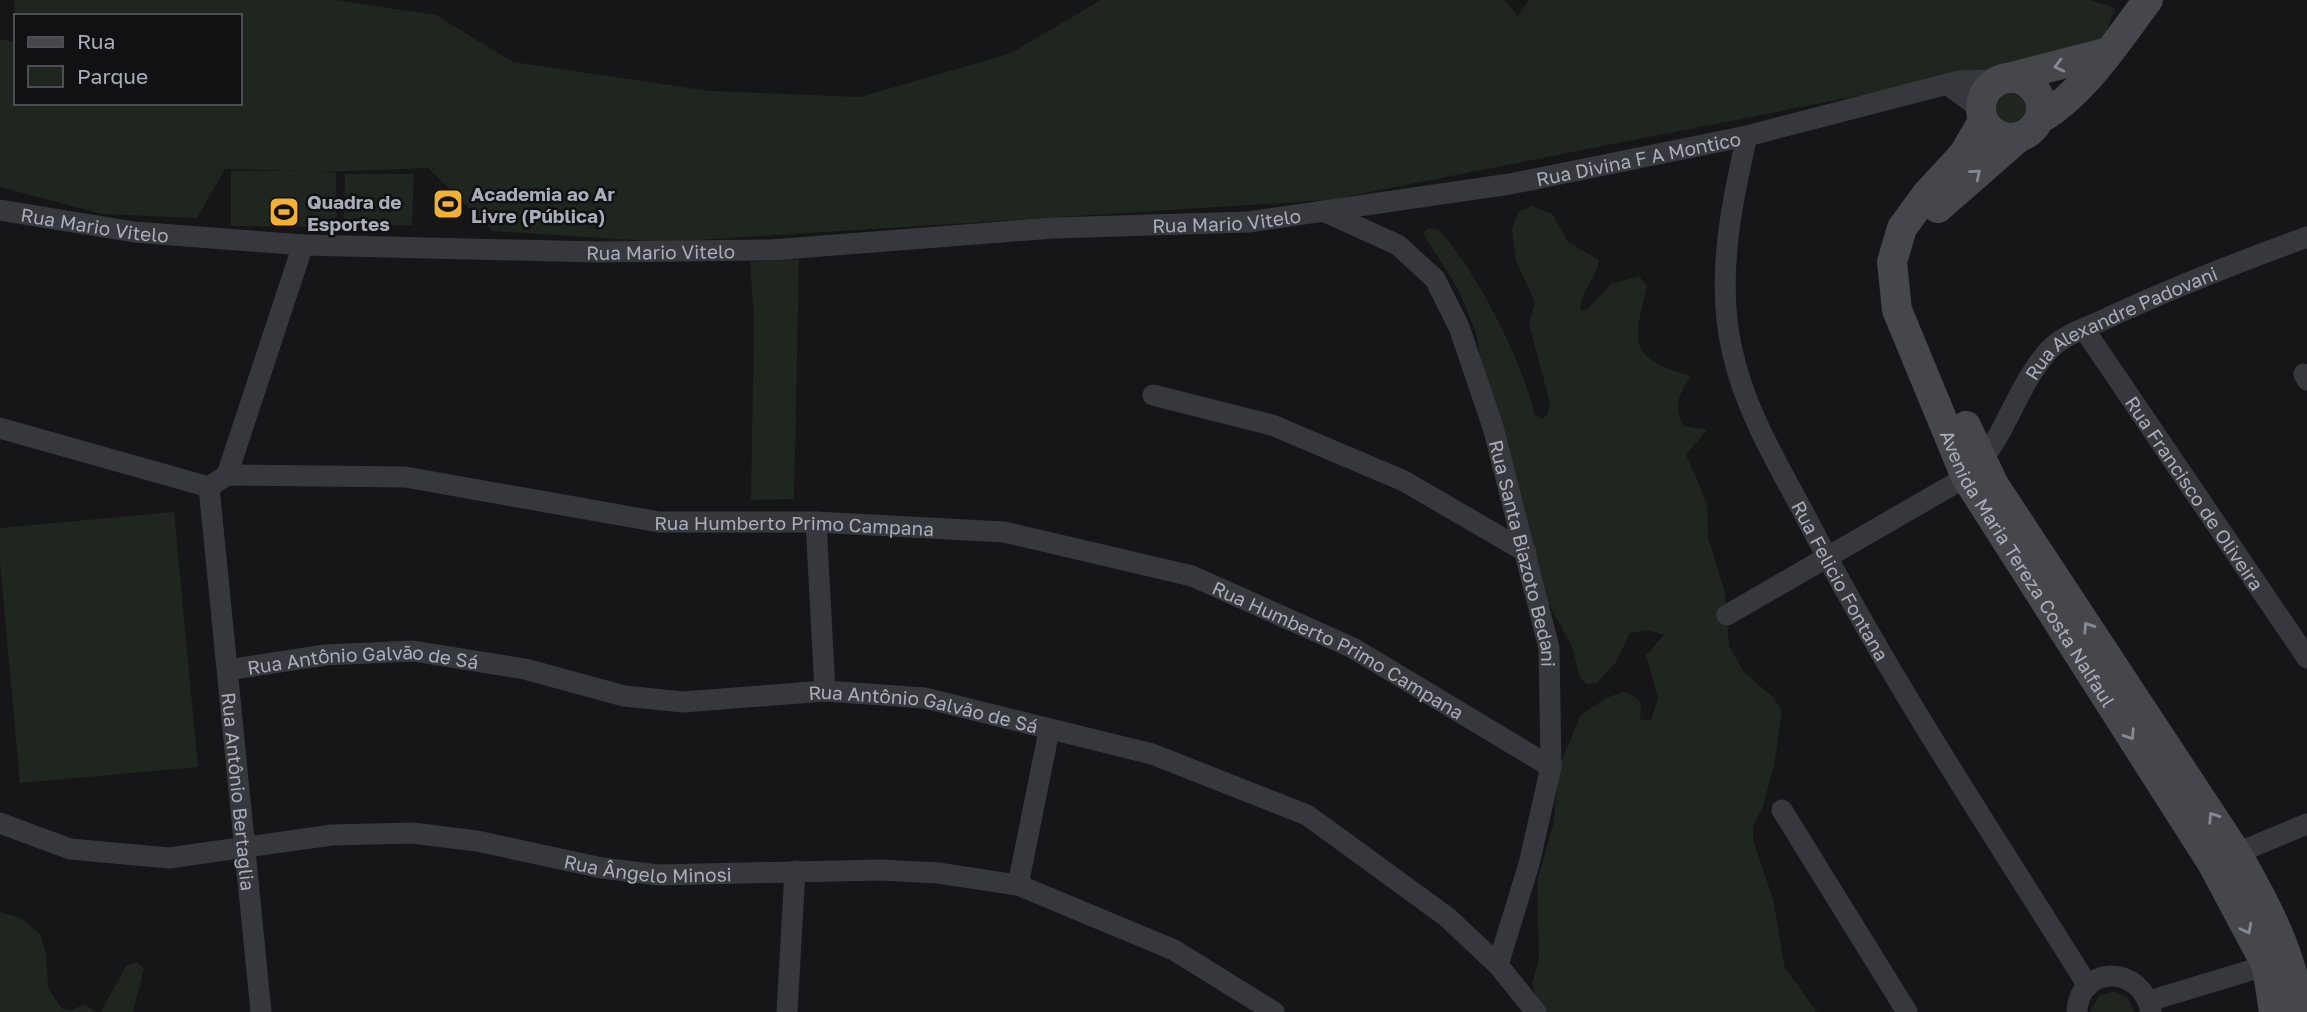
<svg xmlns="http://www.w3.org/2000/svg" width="2307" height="1012" viewBox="0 0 2307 1012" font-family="'Golos Text',sans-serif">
  <rect width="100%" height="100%" fill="#161618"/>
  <!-- green -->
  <g fill="#1e261f">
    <polygon points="14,0 335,0 436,15 513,62 710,91 860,97 1009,54 1101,0 1504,0 1518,16 1529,0 2090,0 2115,8 2101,48 1329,200 666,242 492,231 428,168 321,172 336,173 337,227 231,226 231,171 303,171 225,169 197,218 102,214 0,187 0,39 16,43 16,103 240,103 240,16 16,16 16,22"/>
    <circle cx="2010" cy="111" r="20"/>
    <polygon points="345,174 414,174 412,225 344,225"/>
    <path d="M 1532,206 L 1552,214 L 1568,242 L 1599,260 C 1597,279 1579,292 1581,311 L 1587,310 L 1611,284 L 1639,276 L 1647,286 C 1633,344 1627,358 1691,376 C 1679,393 1673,407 1684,426 L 1707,430 L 1686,455 L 1707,503 L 1708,538 L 1725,592 L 1729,646 L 1744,672 L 1774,698 L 1782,712 L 1774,765 L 1762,809 L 1753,826 L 1753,840 L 1773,899 L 1785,968 L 1817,1012 L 1540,1012 L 1532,983 L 1539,960 L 1537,881 L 1554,822 L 1558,768 L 1581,715 L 1606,698 L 1623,692 L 1633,695 L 1641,703 L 1640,719 L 1651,721 L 1658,698 L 1646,655 L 1664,635 L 1649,630 L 1630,633 L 1616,662 L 1596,683 L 1587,684 L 1579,676 L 1573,649 L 1536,580 L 1506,489 L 1475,329 L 1458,289 L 1423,233 L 1428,228 L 1438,229 C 1473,265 1524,363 1534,413 L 1543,419 L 1548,413 L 1550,403 L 1529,324 L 1535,302 L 1516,261 L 1512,229 L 1518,212 Z"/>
    <polygon points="799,259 794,499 751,500 754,319 750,262"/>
    <polygon points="174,512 198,767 20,783 0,562 0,528"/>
    <polygon points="0,912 19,917 40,934 46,953 48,987 61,1008 71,1011 84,1004 96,1012 0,1012"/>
    <polygon points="136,962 144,968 133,1012 101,1012 126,966"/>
    <polygon points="2114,991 2127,997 2135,1012 2090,1012 2099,996"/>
  </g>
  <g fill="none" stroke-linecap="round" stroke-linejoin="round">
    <!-- street -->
    <g stroke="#37383d" stroke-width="21">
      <polyline points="1948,85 1981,109"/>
      <path id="s1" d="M 1747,136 C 1731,205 1716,280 1732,350 C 1745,411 1778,464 1807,519 C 1890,680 1992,832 2088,986"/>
      <path id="s2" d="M 0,210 L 134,232 L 303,245 L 598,252 L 771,250 L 1053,228 L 1248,222 L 1510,184 L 1747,136 L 1959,81 L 1999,80"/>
      <path id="s3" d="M 1323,211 L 1398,245 L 1435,279 L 1459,327 L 1493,427 L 1549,648 L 1551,767 L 1529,864 L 1498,965"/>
      <path id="s4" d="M 2084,329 L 2307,658"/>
      <polyline points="2304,374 2307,380"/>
      <polyline points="1153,395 1272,425 1404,481 1526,552"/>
      <path id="s5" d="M 0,428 L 209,487 L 227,475 L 405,477 L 659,522 L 816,522 L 1004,532 L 1192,576 L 1353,648 L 1551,767"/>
      <polyline points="227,475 303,245"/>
      <path id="s6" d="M 209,487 L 261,1012"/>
      <polyline points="816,522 825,691"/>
      <path id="s7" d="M 1727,615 L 1966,477 C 2005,443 2015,386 2051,348 C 2064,335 2086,328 2103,320 C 2169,289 2238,262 2307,237"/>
      <path id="s8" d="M 228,670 L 325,655 L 413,651 L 525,669 L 624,696 L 683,702 L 825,691 L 925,698 L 1152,754 L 1307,815 L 1447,917 L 1498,965 L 1536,1012"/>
      <polyline points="1782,810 1907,1012"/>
      <path id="s9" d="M 0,823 L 70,849 L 169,858 L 332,835 L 412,833 L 477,841 L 602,868 L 658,875 L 880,870 L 938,873 L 1018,885 L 1174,950 L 1274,1012"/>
      <polyline points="2225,858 2307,824"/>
      <polyline points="1018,885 1049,731"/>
      <polyline points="2149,1001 2278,962"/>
      <polyline points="787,1012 795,871"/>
      <path d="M 2077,1012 C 2079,964 2142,964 2151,1012"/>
    </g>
    <!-- secondary -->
    <g stroke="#45474d" stroke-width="30">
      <circle cx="2011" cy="108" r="30"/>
      <polyline points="2008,78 2109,52"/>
      <path d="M 2040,119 C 2086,91 2116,42 2148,0"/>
      <path id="s10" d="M 1983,121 L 1963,155 L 1926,195 L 1902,228 L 1892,262 L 1897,310 L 1966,477 L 2212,863 L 2267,966 L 2274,1012"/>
      <polyline points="1938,208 2018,138"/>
      <path d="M 1966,426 L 1994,485 L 2237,854 C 2265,903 2293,954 2300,1012"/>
    </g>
  </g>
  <!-- one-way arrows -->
  <defs><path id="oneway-chevron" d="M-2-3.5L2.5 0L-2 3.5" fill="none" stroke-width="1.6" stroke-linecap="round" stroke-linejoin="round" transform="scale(1.75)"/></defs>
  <g stroke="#858993">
    <use href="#oneway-chevron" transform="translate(2059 66) rotate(166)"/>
    <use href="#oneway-chevron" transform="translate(1976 174) rotate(-40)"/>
    <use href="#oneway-chevron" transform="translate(2088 627) rotate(-123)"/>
    <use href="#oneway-chevron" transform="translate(2130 735) rotate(57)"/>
    <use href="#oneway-chevron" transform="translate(2213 817) rotate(-123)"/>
    <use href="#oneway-chevron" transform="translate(2247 929) rotate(62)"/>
  </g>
  <!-- icons -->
  <defs>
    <g id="stadium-square" transform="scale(1.575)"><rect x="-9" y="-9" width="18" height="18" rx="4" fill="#f2b134" stroke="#111113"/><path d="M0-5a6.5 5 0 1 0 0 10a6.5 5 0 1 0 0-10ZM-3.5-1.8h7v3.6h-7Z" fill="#111"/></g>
  </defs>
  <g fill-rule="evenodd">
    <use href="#stadium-square" x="448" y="204"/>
    <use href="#stadium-square" x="284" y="212"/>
  </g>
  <g text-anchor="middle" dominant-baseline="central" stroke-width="5" stroke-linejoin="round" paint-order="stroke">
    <!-- street labels -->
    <g font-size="19" fill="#a8adb8" stroke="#111113">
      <text stroke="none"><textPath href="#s2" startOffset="1647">Rua Divina F A Montico</textPath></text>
      <text stroke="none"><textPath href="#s2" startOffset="1230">Rua Mario Vitelo</textPath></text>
      <text stroke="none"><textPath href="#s2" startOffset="96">Rua Mario Vitelo</textPath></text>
      <text stroke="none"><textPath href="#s2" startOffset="663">Rua Mario Vitelo</textPath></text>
      <text stroke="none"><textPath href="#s7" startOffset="504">Rua Alexandre Padovani</textPath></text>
      <text stroke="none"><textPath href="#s4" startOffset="198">Rua Francisco de Oliveira</textPath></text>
      <text stroke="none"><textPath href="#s5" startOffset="810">Rua Humberto Primo Campana</textPath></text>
      <text stroke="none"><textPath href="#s3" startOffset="422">Rua Santa Biazoto Bedani</textPath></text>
      <text stroke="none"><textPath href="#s10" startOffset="509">Avenida Maria Tereza Costa Nalfaul</textPath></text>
      <text stroke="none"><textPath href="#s1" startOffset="472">Rua Felicio Fontana</textPath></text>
      <text stroke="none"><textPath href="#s5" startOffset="1377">Rua Humberto Primo Campana</textPath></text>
      <text stroke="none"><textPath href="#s8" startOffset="136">Rua Antônio Galvão de Sá</textPath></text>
      <text stroke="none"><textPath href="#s8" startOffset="704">Rua Antônio Galvão de Sá</textPath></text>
      <text stroke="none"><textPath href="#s6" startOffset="306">Rua Antônio Bertaglia</textPath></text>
      <text stroke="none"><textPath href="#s9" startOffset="658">Rua Ângelo Minosi</textPath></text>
    </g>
    <!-- poi labels -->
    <g font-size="19" font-weight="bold" fill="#a8adb8" stroke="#111113" text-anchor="start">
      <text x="471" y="193">Academia ao Ar<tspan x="471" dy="22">Livre (Pública)</tspan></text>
      <text x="307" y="201">Quadra de<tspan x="307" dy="22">Esportes</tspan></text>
    </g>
  </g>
  <!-- legend -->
  <rect x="14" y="14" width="228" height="91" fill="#111113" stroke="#4d4f55" stroke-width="2"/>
  <rect x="28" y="37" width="35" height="10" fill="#45474d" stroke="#4d4f55" stroke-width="2"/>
  <text x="77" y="49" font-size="21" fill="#a8adb8">Rua</text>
  <rect x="28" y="66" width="35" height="21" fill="#1e261f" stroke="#4d4f55" stroke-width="2"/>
  <text x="77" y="84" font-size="21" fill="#a8adb8">Parque</text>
</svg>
